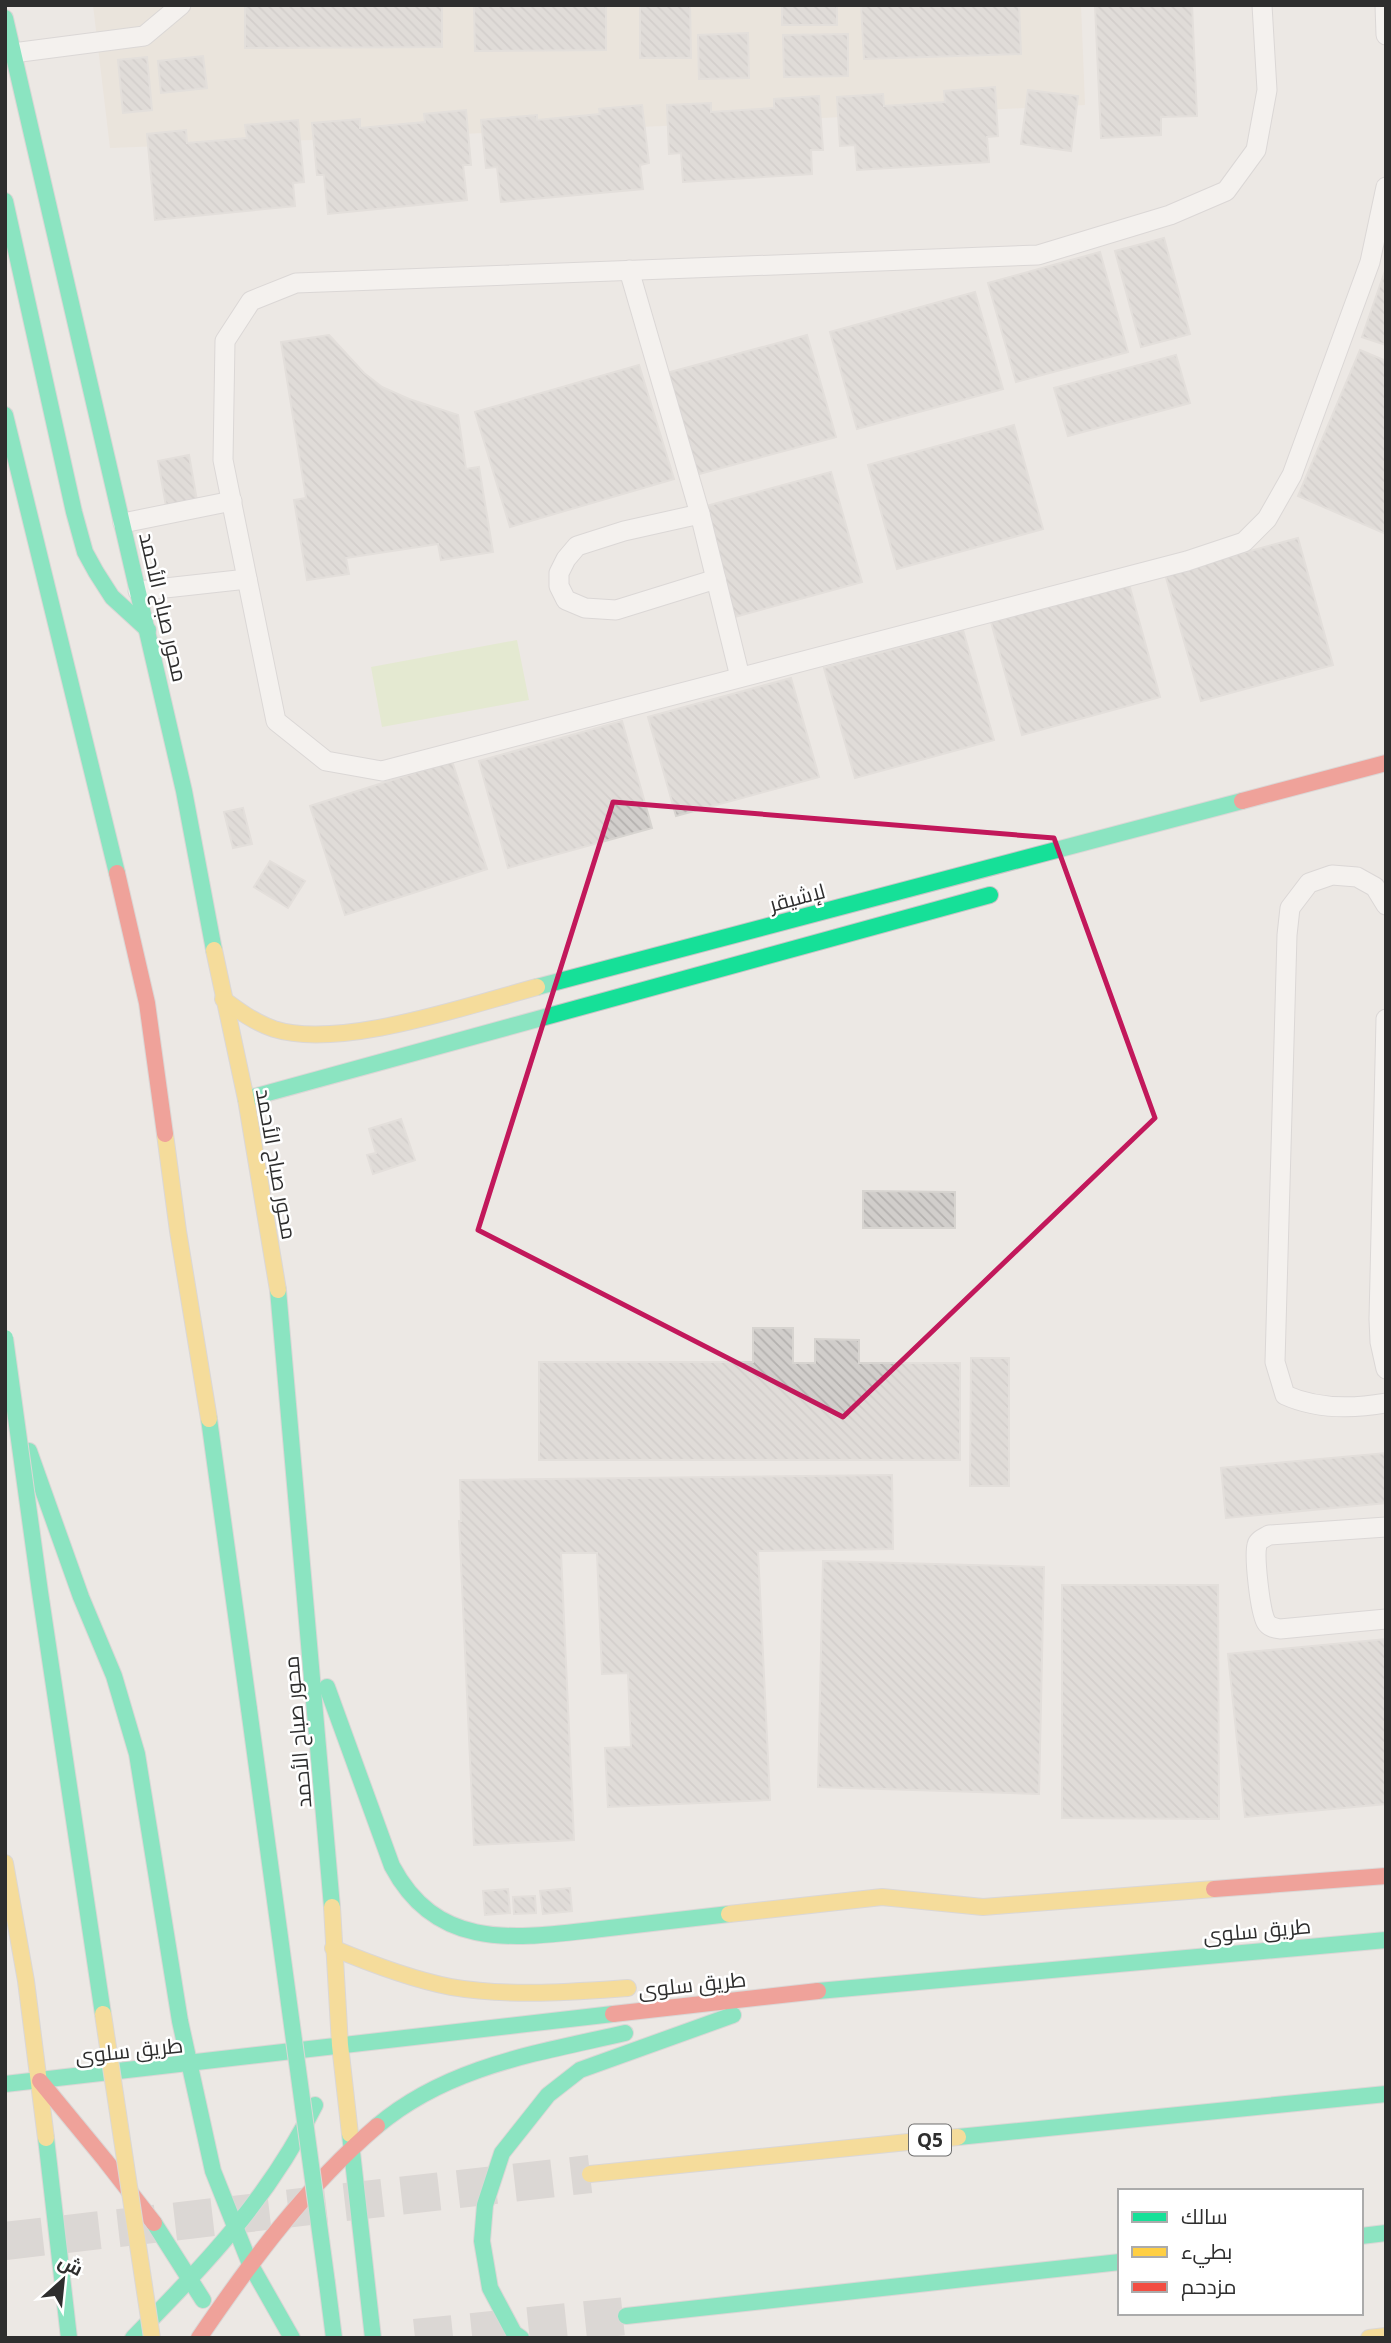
<svg xmlns="http://www.w3.org/2000/svg" width="1391" height="2343" viewBox="0 0 1391 2343" font-family="'Noto Sans',Cairo,sans-serif">
  <defs>
    <pattern id="building-back-hatch" width="6" height="6" patternUnits="userSpaceOnUse" patternTransform="scale(1.75)"><rect width="6" height="6" fill="#d1cecb"/><path d="M-1 5l2 2M0 0l6 6M5-1l2 2" fill="none" stroke="#b4b1af"/></pattern>
  </defs>
  <rect width="100%" height="100%" fill="#ece8e4"/>
  <!-- education -->
  <polygon fill="#e6e0d3" points="93,5 1081,5 1085,105 663,126 110,148"/>
  <!-- pitch -->
  <polygon fill="#d9eabb" points="517,640 529,700 382,727 371,667"/>
  <!-- building -->
  <g fill="url(#building-back-hatch)" stroke="#d7d4d0" stroke-width="2">
    <polygon points="245,5 442,5 442,47 245,48"/>
    <polygon points="474,5 606,5 606,50 475,51"/>
    <polygon points="640,5 690,5 691,58 640,58"/>
    <rect x="782" y="5" width="55" height="20"/>
    <polygon points="861,5 1019,5 1021,54 864,59"/>
    <polygon points="1095,5 1192,5 1197,116 1161,117 1161,135 1101,138"/>
    <polygon points="748,33 749,78 699,79 698,35"/>
    <polygon points="848,34 848,76 784,77 783,35"/>
    <polygon points="203,56 207,88 161,93 158,61"/>
    <polygon points="147,57 152,110 123,113 118,60"/>
    <polygon points="995,87 998,136 987,137 989,162 857,170 855,145 840,146 837,97 883,94 884,106 945,102 944,91"/>
    <polygon points="1028,90 1078,96 1071,151 1021,144"/>
    <polygon points="819,96 823,150 811,150 812,174 683,182 681,153 669,154 667,105 711,103 711,112 774,108 774,99"/>
    <polygon points="642,105 649,163 640,165 643,189 501,202 497,167 486,168 481,120 537,115 537,120 600,114 599,109"/>
    <polygon points="466,110 471,165 463,165 467,200 328,214 324,175 317,175 312,123 360,119 360,128 425,122 424,114"/>
    <polygon points="298,120 304,182 293,183 295,206 155,220 147,134 186,130 187,143 247,138 245,125"/>
    <polygon points="1164,238 1190,334 1141,347 1115,251"/>
    <polygon points="1100,252 1128,352 1016,382 988,283"/>
    <polygon points="1386,268 1386,345 1362,337"/>
    <polygon points="975,292 1003,389 857,429 830,332"/>
    <polygon points="329,335 364,373 382,387 409,399 458,415 466,469 479,467 493,552 441,560 438,544 346,558 349,574 307,580 294,500 306,498 281,342"/>
    <polygon points="807,335 836,437 692,476 663,374"/>
    <polygon points="1360,350 1386,361 1386,534 1298,496"/>
    <polygon points="1176,355 1190,403 1068,436 1054,388"/>
    <polygon points="639,365 674,479 510,527 475,412"/>
    <polygon points="1014,425 1043,529 897,569 868,465"/>
    <polygon points="189,455 197,501 166,506 158,461"/>
    <polygon points="831,472 862,582 731,618 699,508"/>
    <polygon points="1298,538 1333,665 1201,701 1165,574"/>
    <polygon points="1129,584 1160,697 1022,735 991,622"/>
    <polygon points="963,630 994,740 855,778 824,668"/>
    <polygon points="791,678 819,777 676,816 648,717"/>
    <polygon points="622,721 652,828 508,868 479,761"/>
    <polygon points="452,761 487,869 345,915 310,806"/>
    <polygon points="243,808 252,844 233,848 224,812"/>
    <polygon points="270,861 305,881 288,908 254,887"/>
    <polygon points="401,1119 415,1160 373,1174 367,1155 376,1153 369,1129"/>
    <polygon points="863,1191 955,1192 955,1228 863,1228"/>
    <polygon points="753,1328 793,1328 793,1363 815,1363 815,1339 859,1340 859,1363 960,1363 960,1460 539,1460 539,1362 753,1362"/>
    <polygon points="971,1358 1009,1358 1009,1486 970,1486"/>
    <polygon points="1386,1453 1386,1503 1226,1518 1221,1468"/>
    <polygon points="892,1475 893,1549 758,1551 770,1800 608,1807 605,1748 631,1747 628,1673 602,1674 597,1553 561,1553 574,1840 474,1845 459,1521 461,1521 460,1480"/>
    <polygon points="823,1561 1044,1567 1039,1794 818,1787"/>
    <polygon points="1062,1585 1218,1585 1219,1819 1062,1818"/>
    <polygon points="1386,1639 1386,1804 1245,1817 1228,1654"/>
    <polygon points="570,1888 572,1911 543,1914 540,1891"/>
    <polygon points="508,1889 510,1913 485,1915 483,1891"/>
    <polygon points="535,1896 536,1913 514,1914 513,1897"/>
  </g>
  <g fill="none" stroke-linecap="round" stroke-linejoin="round">
    <!-- highway-tunnel -->
    <g stroke="#c6c3c0" stroke-width="38" stroke-dasharray="38 19" stroke-linecap="butt">
      <polyline points="5,2241 590,2174"/>
      <polyline points="415,2338 626,2316"/>
    </g>
    <!-- lane casing -->
    <g stroke="#c5c4c5" stroke-width="21">
      <g id="lane">
        <polyline points="1262,5 1267,90 1256,150 1226,191 1170,215 1038,255 296,283 251,301 225,341 223,460 276,721 326,761 382,771 1187,561 1244,542 1267,519 1292,475 1370,262 1386,187"/>
        <polyline points="1385,5 1386,35"/>
        <polyline points="13,53 144,36 181,5"/>
        <polyline points="629,270 700,514 740,677"/>
        <polyline points="700,514 624,531 577,546 566,559 559,573 559,586 566,600 585,608 616,610 716,579"/>
        <polyline points="123,523 232,501"/>
        <polyline points="138,591 247,579"/>
        <path d="M 1386,905 L 1375,887 L 1357,877 L 1332,875 L 1309,883 L 1290,908 L 1287,935 L 1275,1362 L 1285,1395 C 1316,1409 1352,1409 1386,1403"/>
        <polyline points="1386,1019 1379,1319 1380,1342 1386,1369"/>
        <path d="M 1386,1527 L 1269,1535 C 1264,1538 1258,1540 1257,1545 C 1254,1557 1260,1611 1266,1622 C 1269,1627 1274,1628 1280,1629 L 1386,1619"/>
      </g>
    </g>
    <!-- fast casing -->
    <g stroke="#c5c4c5" stroke-width="18">
      <g id="fast">
        <polyline points="5,18 184,791 214,950"/>
        <polyline points="5,201 74,512 85,552 96,572 112,597 148,630"/>
        <polyline points="5,415 117,873"/>
        <polyline points="537,987 1242,801"/>
        <polyline points="246,1099 990,895"/>
        <polyline points="278,1290 332,1907"/>
        <polyline points="209,1419 249,1709"/>
        <polyline points="29,1451 81,1597 114,1676 137,1754 180,2021 213,2171 250,2264 292,2338"/>
        <path d="M 327,1687 L 392,1866 C 438,1953 518,1938 601,1929 C 643,1924 686,1919 729,1914"/>
        <polyline points="818,1991 1386,1940"/>
        <polyline points="5,2084 613,2014"/>
        <path d="M 377,2126 C 448,2066 538,2053 625,2033"/>
        <polyline points="350,2134 373,2338"/>
        <polyline points="958,2137 1386,2094"/>
        <polyline points="46,2138 69,2338"/>
        <polyline points="154,2223 203,2300"/>
        <polyline points="1361,2236 1386,2233"/>
        <polyline points="327,2283 334,2338"/>
        <polyline points="626,2316 1120,2262"/>
        <path d="M 133,2338 C 205,2264 269,2199 315,2105"/>
        <polyline points="521,2338 514,2333 490,2288 482,2241 485,2205 502,2153 548,2095 580,2070 733,2015"/>
      </g>
    </g>
    <!-- slow casing -->
    <g stroke="#c5c4c5" stroke-width="18">
      <g id="slow">
        <polyline points="214,950 246,1099 278,1290"/>
        <path d="M 223,999 C 239,1011 254,1022 274,1029 C 340,1050 469,1005 537,987"/>
        <polyline points="165,1134 178,1231 209,1419"/>
        <polyline points="5,1863 26,1981 46,2138"/>
        <polyline points="332,1907 340,2045 350,2134"/>
        <polyline points="729,1914 882,1897 983,1907 1214,1889"/>
        <path d="M 333,1948 C 371,1964 410,1979 451,1987 C 509,1997 569,1992 628,1988"/>
        <polyline points="590,2174 958,2137"/>
        <polyline points="1369,2338 1386,2336"/>
      </g>
    </g>
    <!-- jam casing -->
    <g stroke="#c5c4c5" stroke-width="18">
      <g id="jam">
        <polyline points="1242,801 1386,763"/>
        <polyline points="117,873 147,1003 165,1134"/>
        <polyline points="1214,1889 1386,1876"/>
        <polyline points="613,2014 818,1991"/>
        <polyline points="40,2081 105,2160 154,2223"/>
        <path d="M 199,2338 C 252,2260 306,2187 377,2126"/>
      </g>
    </g>
    <!-- lane -->
    <use href="#lane" stroke="#fcfcfb" stroke-width="19"/>
    <!-- fast -->
    <use href="#fast" stroke="#16e098" stroke-width="16"/>
    <!-- slow -->
    <use href="#slow" stroke="#ffcf43" stroke-width="16"/>
    <!-- jam -->
    <use href="#jam" stroke="#f24e42" stroke-width="16"/>
    <!-- fast-bridge casing -->
    <g stroke="#c6c5c4" stroke-width="18" stroke-linecap="butt">
      <g id="fast-bridge">
        <polyline points="5,1338 40,1592 103,2014"/>
        <polyline points="249,1709 327,2283"/>
      </g>
    </g>
    <!-- slow-bridge casing -->
    <g stroke="#c6c5c4" stroke-width="18" stroke-linecap="butt">
      <polyline id="slow-bridge" points="103,2014 152,2338"/>
    </g>
    <!-- fast-bridge -->
    <use href="#fast-bridge" stroke="#16e098" stroke-width="16"/>
    <!-- slow-bridge -->
    <use href="#slow-bridge" stroke="#ffcf43" stroke-width="16"/>
  </g>
  <!-- marked area -->
  <path d="M0 0H1391V2343H0ZM 613,802 L 1054,838 L 1155,1118 L 843,1417 L 478,1230 Z" fill="#ece8e4" fill-opacity=".55" fill-rule="evenodd"/>
  <path fill="none" stroke="#c2185b" stroke-width="5" stroke-linejoin="round" d="M 613,802 L 1054,838 L 1155,1118 L 843,1417 L 478,1230 Z"/>
  <g text-anchor="middle" dominant-baseline="central" stroke-width="5" stroke-linejoin="round" paint-order="stroke">
    <!-- shield labels -->
    <rect fill="#fff" stroke="#6d6d6d" stroke-width="2" x="909" y="2124.5" width="42" height="31" rx="5"/>
    <g font-size="19" font-weight="bold" fill="#2e2e2e">
      <text x="930" y="2140">Q5</text>
    </g>
    <!-- street labels -->
    <g font-size="21" fill="#2e2e2e" stroke="#fff">
      <text transform="translate(164 607) rotate(77)">محور صباح الأحمد</text>
      <text transform="translate(797 897) rotate(-15)">لإشيقر</text>
      <text transform="translate(277 1164) rotate(80)">محور صباح الأحمد</text>
      <text transform="translate(297 1732) rotate(-95)">محور صباح الأحمد</text>
      <text transform="translate(1257 1930) rotate(-5)">طريق سلوى</text>
      <text transform="translate(692 1984) rotate(-6)">طريق سلوى</text>
      <text transform="translate(129 2050) rotate(-6)">طريق سلوى</text>
    </g>
  </g>
  <!-- border -->
  <rect width="1391" height="2343" fill="none" stroke="#2e2e2e" stroke-width="14"/>
  <!-- legend -->
  <rect x="1118" y="2189" width="245" height="126" fill="#ffffff" stroke="#ababab" stroke-width="2"/>
  <rect x="1132" y="2212" width="35" height="10" fill="#16e098" stroke="#ababab" stroke-width="2"/>
  <text x="1181" y="2224" font-size="21" fill="#2e2e2e">سالك</text>
  <rect x="1132" y="2247" width="35" height="10" fill="#ffcf43" stroke="#ababab" stroke-width="2"/>
  <text x="1181" y="2259" font-size="21" fill="#2e2e2e">بطيء</text>
  <rect x="1132" y="2282" width="35" height="10" fill="#f24e42" stroke="#ababab" stroke-width="2"/>
  <text x="1181" y="2294" font-size="21" fill="#2e2e2e">مزدحم</text>
  <!-- north arrow -->
  <g transform="translate(63 2280) rotate(27)" stroke="#ffffff" stroke-width="5" paint-order="stroke">
  <path d="M0-5L12 26L0 18L-12 26Z" fill="#2e2e2e"/>
  <text y="-10" font-size="19" font-weight="bold" text-anchor="middle" fill="#2e2e2e">ش</text>
  </g>
</svg>
